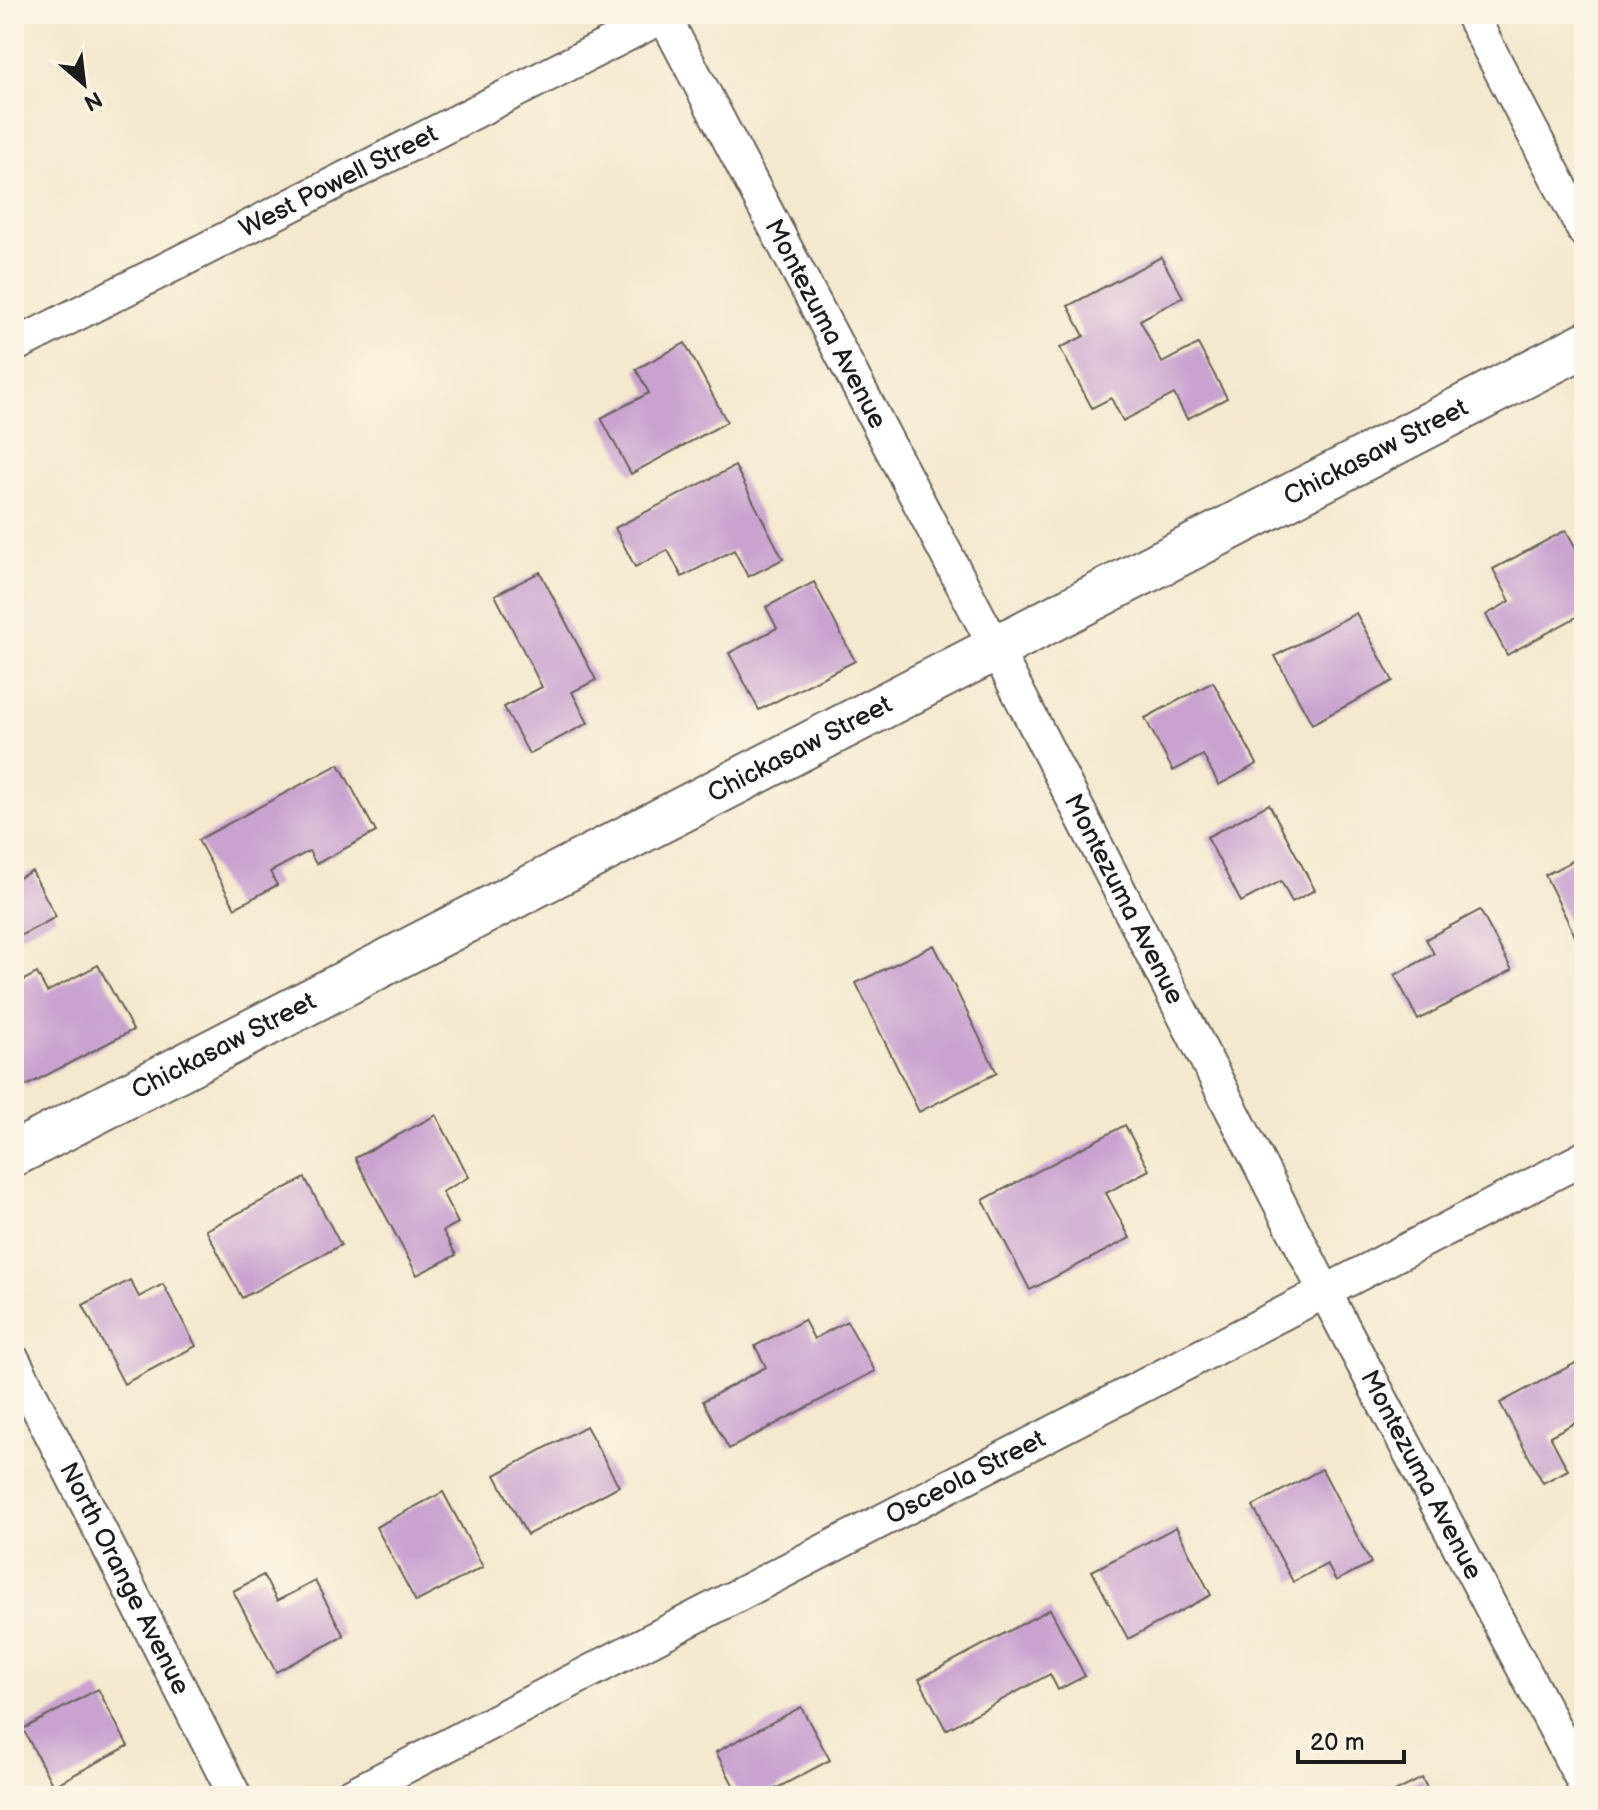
<svg xmlns="http://www.w3.org/2000/svg" width="1598" height="1810" viewBox="0 0 1598 1810" font-family="'Balsamiq Sans',sans-serif">
  <rect width="100%" height="100%" fill="#fcf5e5"/>
  <filter id="ink" filterUnits="userSpaceOnUse"><feTurbulence type="fractalNoise" baseFrequency=".0125" numOctaves="2"/><feDisplacementMap in="SourceGraphic" scale="16" xChannelSelector="R" yChannelSelector="G"/><feConvolveMatrix kernelMatrix="1 2 1 2 8 2 1 2 1" color-interpolation-filters="sRGB"/></filter>
  <filter id="wash" filterUnits="userSpaceOnUse"><feTurbulence type="fractalNoise" baseFrequency=".006" numOctaves="4" result="noise"/><feDisplacementMap in="SourceGraphic" scale="32" xChannelSelector="R" yChannelSelector="G"/><feGaussianBlur stdDeviation="1.8" result="paint"/><feColorMatrix in="noise" values="0 0 0 0 0 0 0 0 0 0 0 0 0 0 0 0 0 1.4 0 .05"/><feComposite in="paint" operator="in"/></filter>
  <g filter="url(#wash)">
    <rect width="100%" height="100%" fill="#f4e8ce"/>
    <g id="blocks">
      <!-- building -->
      <g fill="#c9a2d0">
        <polygon points="1161,257 1183,297 1140,320 1162,363 1198,344 1227,398 1187,419 1174,394 1123,421 1111,398 1092,408 1060,348 1084,336 1068,306"/>
        <polygon points="685,343 727,422 631,474 601,418 649,393 636,369"/>
        <polygon points="735,466 783,559 748,577 734,550 682,577 668,550 635,567 615,528"/>
        <polygon points="1566,530 1584,563 1584,613 1507,655 1486,615 1510,601 1493,569"/>
        <polygon points="540,572 596,680 572,692 588,723 529,754 504,707 542,687 495,595"/>
        <polygon points="814,582 855,661 759,710 729,653 777,628 766,607"/>
        <polygon points="1356,613 1393,681 1312,724 1275,656"/>
        <polygon points="1213,682 1257,764 1219,785 1203,755 1173,771 1145,718"/>
        <polygon points="339,764 376,832 316,864 309,851 270,872 277,885 235,908 198,840"/>
        <polygon points="1269,804 1315,890 1292,902 1281,881 1241,902 1207,837"/>
        <polygon points="1584,855 1584,947 1581,948 1545,875"/>
        <polygon points="32,871 56,917 14,939 14,880"/>
        <polygon points="1480,910 1512,970 1418,1020 1395,975 1434,954 1426,939"/>
        <polygon points="934,945 997,1073 919,1112 856,983"/>
        <polygon points="98,965 133,1030 26,1086 14,1064 14,985 37,973 47,992"/>
        <polygon points="436,1115 469,1177 442,1192 458,1223 443,1231 456,1255 417,1275 355,1158"/>
        <polygon points="1125,1125 1149,1170 1106,1193 1130,1238 1030,1290 983,1200"/>
        <polygon points="305,1178 341,1245 242,1298 206,1230"/>
        <polygon points="130,1280 139,1297 163,1284 196,1346 124,1384 83,1305"/>
        <polygon points="804,1320 814,1339 847,1321 875,1371 729,1449 703,1401 766,1367 755,1346"/>
        <polygon points="1581,1360 1584,1366 1584,1418 1550,1436 1568,1470 1543,1483 1500,1403"/>
        <polygon points="586,1426 619,1486 527,1535 495,1475"/>
        <polygon points="1322,1469 1371,1563 1336,1581 1327,1564 1293,1582 1253,1506"/>
        <polygon points="443,1492 483,1567 416,1602 376,1527"/>
        <polygon points="1176,1527 1211,1595 1128,1639 1092,1571"/>
        <polygon points="263,1575 277,1601 315,1581 344,1636 276,1672 233,1591"/>
        <polygon points="1050,1609 1085,1676 1058,1690 1050,1674 946,1730 919,1679"/>
        <polygon points="98,1689 128,1746 53,1786 23,1729"/>
        <polygon points="801,1707 830,1760 762,1796 739,1796 716,1752"/>
        <polygon points="1422,1778 1431,1796 1387,1796"/>
      </g>
    </g>
  </g>
  <g filter="url(#ink)">
    <use href="#blocks" fill-opacity="0" stroke="#68635a" stroke-width="2"/>
    <g fill="none" stroke-linecap="round" stroke-linejoin="round">
      <!-- street casing -->
      <g stroke="#68635a" stroke-width="36">
        <g id="street">
          <path id="s1" d="M 663,14 L 995,647 L 1325,1292 L 1584,1784"/>
          <polyline points="1471,14 1584,231"/>
          <path id="s2" d="M 14,346 L 664,16"/>
          <path id="s3" d="M 14,1361 L 235,1796"/>
          <path id="s4" d="M 349,1796 L 1584,1158"/>
        </g>
      </g>
      <!-- secondary casing -->
      <g stroke="#68635a" stroke-width="48">
        <g id="secondary">
          <path id="s5" d="M 14,1154 L 1584,345"/>
        </g>
      </g>
      <!-- street -->
      <use href="#street" stroke="#fff" stroke-width="32"/>
      <!-- secondary -->
      <use href="#secondary" stroke="#fff" stroke-width="44"/>
    </g>
  </g>
  <g text-anchor="middle" dominant-baseline="central" stroke-width="6" stroke-linejoin="round" paint-order="stroke">
    <!-- street labels -->
    <g font-size="26" fill="#1c1c1c" stroke="#fcf5e5">
      <text stroke="none"><textPath href="#s2" startOffset="364">West Powell Street</textPath></text>
      <text stroke="none"><textPath href="#s1" startOffset="350">Montezuma Avenue</textPath></text>
      <text stroke="none"><textPath href="#s5" startOffset="1532">Chickasaw Street</textPath></text>
      <text stroke="none"><textPath href="#s5" startOffset="884">Chickasaw Street</textPath></text>
      <text stroke="none"><textPath href="#s1" startOffset="998">Montezuma Avenue</textPath></text>
      <text stroke="none"><textPath href="#s5" startOffset="236">Chickasaw Street</textPath></text>
      <text stroke="none"><textPath href="#s1" startOffset="1646">Montezuma Avenue</textPath></text>
      <text stroke="none"><textPath href="#s4" startOffset="694">Osceola Street</textPath></text>
      <text stroke="none"><textPath href="#s3" startOffset="244">North Orange Avenue</textPath></text>
    </g>
  </g>
  <!-- margin -->
  <rect width="1598" height="1810" fill="none" stroke="#fcf5e5" stroke-width="48"/>
  <!-- north arrow -->
  <g transform="translate(84 84) rotate(152)" stroke="#fcf5e5" stroke-width="6" paint-order="stroke">
  <path d="M0-6L14 30L0 20L-14 30Z" fill="#1c1c1c"/>
  <text y="-12" font-size="22" font-weight="bold" text-anchor="middle" fill="#1c1c1c">N</text>
  </g>
  <!-- scale -->
  <path d="M1298 1750v12h106v-12" fill="none" stroke="#1c1c1c" stroke-width="4"/>
  <text x="1310" y="1750" font-size="24" fill="#1c1c1c" stroke="#fcf5e5" stroke-width="6" paint-order="stroke">20 m</text>
</svg>
